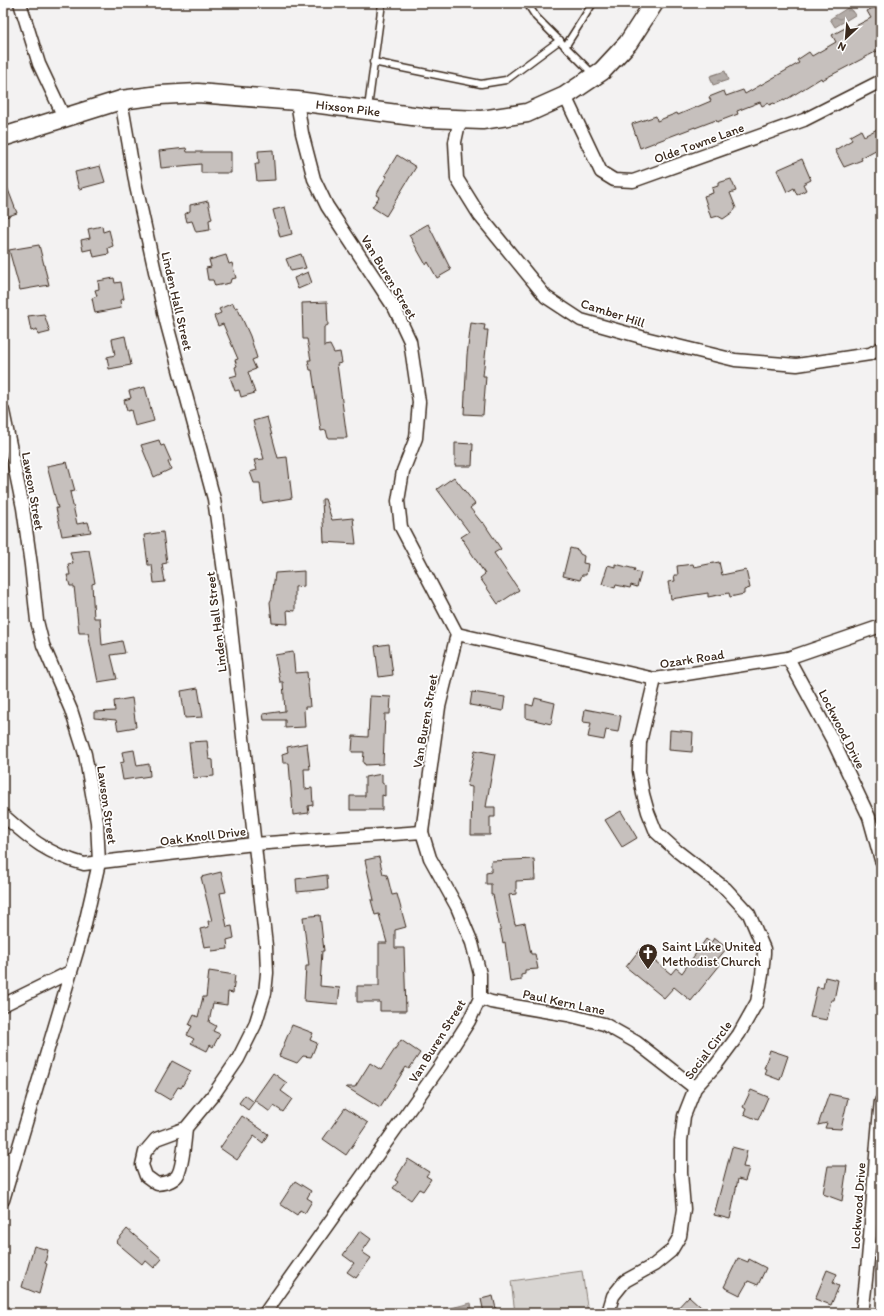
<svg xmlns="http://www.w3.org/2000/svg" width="884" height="1316" viewBox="0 0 884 1316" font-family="Itim,sans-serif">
  <defs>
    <pattern id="water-ripples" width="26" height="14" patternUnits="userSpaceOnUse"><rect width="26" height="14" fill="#b2aba7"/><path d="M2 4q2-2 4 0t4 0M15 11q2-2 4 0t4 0" fill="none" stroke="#928b87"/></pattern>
  </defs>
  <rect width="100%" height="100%" fill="#f3f2f2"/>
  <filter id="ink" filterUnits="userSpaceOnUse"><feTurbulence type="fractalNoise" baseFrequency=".025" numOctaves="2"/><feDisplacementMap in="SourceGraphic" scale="8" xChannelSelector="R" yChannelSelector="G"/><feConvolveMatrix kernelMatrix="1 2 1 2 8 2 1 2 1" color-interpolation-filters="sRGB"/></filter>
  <g filter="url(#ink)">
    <!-- park -->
    <polygon fill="#d8d5d2" stroke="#8a8078" points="582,1271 588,1313 515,1313 511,1281"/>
    <!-- water -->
    <g fill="url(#water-ripples)" stroke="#827770">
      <polygon points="849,7 855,15 835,27 830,19"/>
      <polygon points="725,71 728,80 713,85 710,76"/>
      <polygon points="471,1303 473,1313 431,1313"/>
    </g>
    <!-- building -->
    <g fill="#c6c0bd" stroke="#3b2a1e">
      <polygon points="876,6 881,12 881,49 822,80 821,78 784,101 784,100 775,104 774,103 769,105 768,103 762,106 760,102 737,111 738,114 717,122 716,120 695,128 695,127 640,148 632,124 656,116 657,121 677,113 678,115 711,101 709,97 724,91 726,96 743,90 745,94 799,63 797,60 809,52 812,56 836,42 832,35 847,27 848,30 871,18 867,11"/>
      <polygon points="881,127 881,147 861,158 862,160 844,167 835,150 852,140 850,136 861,130 864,136"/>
      <polygon points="186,148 187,152 231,152 231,173 201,173 201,164 161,168 159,151"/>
      <polygon points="273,150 275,180 257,181 255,164 259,164 258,151"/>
      <polygon points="397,155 416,167 386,216 372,207 379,197 376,195 387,176 385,175"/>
      <polygon points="802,159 811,180 803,184 806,190 797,195 794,188 787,192 777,170"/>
      <polygon points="100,166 105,182 79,189 75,172"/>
      <polygon points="4,179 17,213 3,218 3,180"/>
      <polygon points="731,179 736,191 730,193 736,208 733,212 723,219 718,216 711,218 704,196 713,193 712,188 718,186 718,183"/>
      <polygon points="208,201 212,219 209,220 210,230 196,232 192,221 187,222 185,214 190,211 190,205"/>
      <polygon points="285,207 292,234 280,237 273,210"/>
      <polygon points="428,224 451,270 437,278 428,262 426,265 409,235"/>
      <polygon points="102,226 103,232 109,230 113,246 108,248 109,254 94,257 92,249 83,251 81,240 90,238 88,229"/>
      <polygon points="39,245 49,285 20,290 9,250"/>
      <polygon points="301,254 306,268 291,271 286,259"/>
      <polygon points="226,255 229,264 232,263 236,278 231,279 230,283 215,286 213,280 208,280 206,268 211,267 209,260"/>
      <polygon points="308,272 312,283 298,289 294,278"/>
      <polygon points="114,278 115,283 121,282 124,299 120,300 121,308 95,313 92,298 97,296 95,290 99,289 98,281"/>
      <polygon points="327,302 328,325 324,327 324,346 330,345 334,353 340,352 342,363 337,364 347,438 328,438 326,430 321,431 312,370 310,370 308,360 311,360 307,339 303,339 302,303"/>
      <polygon points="233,303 235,308 237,307 250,336 257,358 252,360 256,369 248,372 255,393 241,397 239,390 235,391 230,377 237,375 235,367 237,366 235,360 238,359 223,324 218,326 214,316 221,313 219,309"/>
      <polygon points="44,314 50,332 38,335 37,329 31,331 28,316"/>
      <polygon points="471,323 485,325 484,330 488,330 483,376 486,376 483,415 464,414 467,355"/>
      <polygon points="125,336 131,365 109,369 107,357 115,355 112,339"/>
      <polygon points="145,387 154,421 135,426 131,410 127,411 124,400 131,398 129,391"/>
      <polygon points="267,417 278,458 287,457 292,498 262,503 260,483 254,483 250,472 257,470 254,460 264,459 253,421"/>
      <polygon points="159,440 161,446 164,445 167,452 171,461 168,462 171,469 154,477 141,445"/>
      <polygon points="455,443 473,444 472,466 455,466"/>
      <polygon points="67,462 75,491 70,492 77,524 88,522 91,532 62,536 56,508 58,508 47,466"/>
      <polygon points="454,477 475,504 470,508 482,523 483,522 501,549 494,553 519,590 498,604 480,578 485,574 461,537 469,532 437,489"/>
      <polygon points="322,499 325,499 332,520 353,518 356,544 324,542"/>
      <polygon points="163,532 167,563 162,564 165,582 154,583 152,565 148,565 144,535"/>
      <polygon points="570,548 578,550 580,554 584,556 583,563 588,564 586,575 582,575 580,580 563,576"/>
      <polygon points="89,550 95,583 92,584 94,618 100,618 102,645 122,641 125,653 111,655 117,679 98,682 88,633 79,633 74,586 70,586 67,575 70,575 68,564 73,563 70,552"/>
      <polygon points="719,562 722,575 746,570 750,588 744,590 744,594 730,597 729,593 708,597 708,593 671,599 668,582 675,581 674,575 678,575 677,566 693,564 694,567"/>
      <polygon points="615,564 635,569 634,571 641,573 637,587 631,585 630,588 616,585 615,588 602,584 608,565 615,567"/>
      <polygon points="304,571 304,586 295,587 295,611 287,610 288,624 272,623 270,602 272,598 275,573"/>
      <polygon points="389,644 393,675 379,677 375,646"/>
      <polygon points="293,652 295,673 307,672 310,707 305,707 305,709 304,710 305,727 285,728 285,720 264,720 263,714 285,711 283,682 280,682 275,655"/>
      <polygon points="198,688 203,717 185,718 181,691"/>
      <polygon points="472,692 505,697 503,711 470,705"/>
      <polygon points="370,696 391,697 390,714 385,714 383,764 365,765 365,764 363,763 364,752 352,752 353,736 368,737"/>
      <polygon points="132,698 136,727 118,730 116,720 94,718 94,712 115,711 114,701"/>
      <polygon points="535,698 555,703 551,724 526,718 526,704 533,706"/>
      <polygon points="585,709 621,716 618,732 606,730 604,740 588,737 591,723 583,722"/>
      <polygon points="670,730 693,732 692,752 669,750"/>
      <polygon points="207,741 209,759 213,760 214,776 193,778 189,742"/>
      <polygon points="307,743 310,769 304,769 305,789 312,788 313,805 308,806 309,813 293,815 289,763 283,763 282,754 288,752 287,747"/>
      <polygon points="134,750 137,766 149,764 150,776 123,780 120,763 124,762 122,752"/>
      <polygon points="475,750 495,754 486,807 495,807 495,817 490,817 490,835 471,835 472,787 467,786"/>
      <polygon points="382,774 382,783 385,785 385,796 382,795 382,810 350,810 350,796 365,796 365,777"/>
      <polygon points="621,811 637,838 622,847 605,820"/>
      <polygon points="379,857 383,874 387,875 392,895 397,894 406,927 395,930 395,948 404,948 406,1011 380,1011 380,1002 357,1002 357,986 379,986 379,943 387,943 379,914 375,915 371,900 374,900 365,860"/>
      <polygon points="534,859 535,880 516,881 516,894 509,895 515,925 525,923 531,954 535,954 538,969 525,970 525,974 521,975 521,980 510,982 505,942 503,943 493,895 491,895 491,884 486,884 486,873 491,872 491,861"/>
      <polygon points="221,872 226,892 220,893 227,927 232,926 234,938 227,940 228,949 212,951 211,946 204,947 200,929 209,927 208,921 212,921 201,877"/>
      <polygon points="327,875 328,889 297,892 296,879"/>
      <polygon points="320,915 324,951 322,951 320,986 340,988 338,1004 304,1001 306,966 309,966 303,917"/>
      <polygon points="714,938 727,948 716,961 720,965 691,1001 674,987 664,998 626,967 640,949 671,974 676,968 682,973 706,939 711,943"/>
      <polygon points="209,971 235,975 233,993 228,992 227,1005 213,1003 209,1022 216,1026 213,1031 220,1034 213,1047 210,1045 207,1051 191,1043 194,1039 187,1035 192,1026 189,1025 194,1015 198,1017 203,997 206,997"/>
      <polygon points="825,977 838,980 834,1000 831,1000 827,1020 810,1017 817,987 823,988"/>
      <polygon points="292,1025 313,1033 310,1040 317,1043 311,1057 303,1056 297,1063 279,1056"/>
      <polygon points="401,1040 420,1053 409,1069 406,1067 380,1108 346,1087 355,1087 370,1063 381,1070"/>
      <polygon points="770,1050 788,1056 780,1080 764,1074 766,1069 764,1068"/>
      <polygon points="172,1061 191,1071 181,1088 178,1087 170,1100 155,1091"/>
      <polygon points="273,1073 287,1083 281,1091 292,1099 283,1112 274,1106 270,1112 254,1100"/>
      <polygon points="751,1090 768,1097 758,1120 744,1114 746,1109 743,1107"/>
      <polygon points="829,1094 848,1098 841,1129 825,1128 827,1123 818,1125"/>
      <polygon points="245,1095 254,1102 248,1110 239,1103"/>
      <polygon points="345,1108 368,1123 346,1155 323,1139"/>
      <polygon points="242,1116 268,1134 263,1143 254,1136 237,1160 220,1148"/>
      <polygon points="732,1147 747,1151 743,1167 749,1168 745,1181 738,1179 730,1219 714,1215"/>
      <polygon points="408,1159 429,1172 426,1176 431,1179 423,1191 419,1189 411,1200 393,1188 398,1182 395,1180"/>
      <polygon points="828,1166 847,1166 842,1201 823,1194"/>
      <polygon points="295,1181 311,1191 307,1198 312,1201 305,1213 300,1210 297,1215 280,1204"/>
      <polygon points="127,1229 162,1259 154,1268 145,1260 142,1264 116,1242"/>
      <polygon points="360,1231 371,1239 362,1252 371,1258 356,1278 347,1272 354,1263 343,1255"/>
      <polygon points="34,1246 48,1250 45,1263 47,1264 39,1294 22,1287"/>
      <polygon points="738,1258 748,1262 749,1259 766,1268 758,1285 748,1281 740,1295 724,1287"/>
      <polygon points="827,1270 837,1274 833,1283 839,1286 831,1305 815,1299"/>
      <polygon points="493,1296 497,1313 484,1313 481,1299"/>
      <polygon points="689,1296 701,1307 695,1313 673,1313"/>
    </g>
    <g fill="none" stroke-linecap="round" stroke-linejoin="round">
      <!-- service casing -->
      <g stroke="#3b2a1e" stroke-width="9">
        <g id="service">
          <polyline points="527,3 536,17 594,75"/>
          <polyline points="565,47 593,3"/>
          <polyline points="373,62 481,84 506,80 560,40"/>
          <polyline points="368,108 382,3"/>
        </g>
      </g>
      <!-- minor casing -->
      <g stroke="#3b2a1e" stroke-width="15">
        <g id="minor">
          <polyline points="20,3 39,64 64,117"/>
          <polyline points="565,96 601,172 614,180 633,181 804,120 881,81"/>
          <path d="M 121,100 L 136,186 L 166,321 L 214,499 L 228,601 L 266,946 L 267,973 L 265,993 L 255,1025 L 238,1059 L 214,1094 L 186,1128 L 156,1139 L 145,1152 L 142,1165 L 146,1176 L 157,1184 C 164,1183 172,1182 177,1176 C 183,1168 185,1138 186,1128"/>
          <polyline points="460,119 455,142 457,179 480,216 546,297 581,320 645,338 735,360 797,365 870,354 881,348"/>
          <polyline points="3,411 23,508 31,565 37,621 43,645 71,710 85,754 97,822 99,863 84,928 3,1200"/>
          <polyline points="457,634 655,679 788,658 881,626"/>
          <polyline points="788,658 833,741 869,817 881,860"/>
          <path d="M 3,815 C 31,840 48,854 84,864 L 254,844 L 422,832"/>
          <polyline points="480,998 491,1002 568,1015 604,1024 636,1042 695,1088"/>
          <polyline points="3,1005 70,972"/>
          <polyline points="3,1163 17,1155"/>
          <polyline points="265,1313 441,1065 469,1021 480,998 480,974 472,943 457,907 430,858 422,832 439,707 457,634 401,527 398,501 403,471 416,438 419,402 410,341 395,309 327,206 314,179 302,133 297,101"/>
          <polyline points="608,1313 613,1296 625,1281 654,1265 671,1251 680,1236 684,1209 681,1173 681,1141 684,1116 695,1088 716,1065 739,1034 757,1002 762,975 764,953 764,949 749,914 726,889 677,851 656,832 648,812 643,794 639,771 640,742 655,679"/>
          <path d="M 862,1313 C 872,1243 873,1172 881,1101"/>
        </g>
      </g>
      <!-- primary casing -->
      <g stroke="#3b2a1e" stroke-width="21">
        <polyline id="primary" points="3,137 121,100 160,95 198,93 297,101 428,118 482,120 527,113 565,96 602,71 628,43 654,3"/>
      </g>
      <!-- service -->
      <use href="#service" stroke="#fff" stroke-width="6"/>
      <!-- minor -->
      <use href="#minor" stroke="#fff" stroke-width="12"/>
      <!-- primary -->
      <use href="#primary" stroke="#fff" stroke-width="18"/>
    </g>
  </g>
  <!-- icons -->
  <defs>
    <g id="church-pin" transform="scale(1)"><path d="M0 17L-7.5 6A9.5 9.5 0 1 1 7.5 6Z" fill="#3b2a1e" stroke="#fff"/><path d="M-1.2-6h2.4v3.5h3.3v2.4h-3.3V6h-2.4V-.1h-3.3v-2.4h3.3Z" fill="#fff"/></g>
  </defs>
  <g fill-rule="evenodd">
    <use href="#church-pin" x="648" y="953"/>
  </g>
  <g text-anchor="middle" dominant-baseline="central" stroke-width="3.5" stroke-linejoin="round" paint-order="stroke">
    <!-- street labels -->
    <g font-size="13" fill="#3b2a1e" stroke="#fff">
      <text transform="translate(348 108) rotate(7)">Hixson Pike</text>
      <text transform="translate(699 143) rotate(-20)">Olde Towne Lane</text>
      <text transform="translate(389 277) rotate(59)">Van Buren Street</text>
      <text transform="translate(177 301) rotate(77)">Linden Hall Street</text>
      <text transform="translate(613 313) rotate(18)">Camber Hill</text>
      <text transform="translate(33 491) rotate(80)">Lawson Street</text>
      <text transform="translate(216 622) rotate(-97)">Linden Hall Street</text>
      <text transform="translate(692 659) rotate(-9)">Ozark Road</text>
      <text transform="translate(425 721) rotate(-80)">Van Buren Street</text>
      <text transform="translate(842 729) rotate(63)">Lockwood Drive</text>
      <text transform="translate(107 805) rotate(82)">Lawson Street</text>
      <text transform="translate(203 836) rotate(-7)">Oak Knoll Drive</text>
      <text transform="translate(564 1002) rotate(12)">Paul Kern Lane</text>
      <text transform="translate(437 1041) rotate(-58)">Van Buren Street</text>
      <text transform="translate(708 1050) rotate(-53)">Social Circle</text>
      <text transform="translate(858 1206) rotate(-86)">Lockwood Drive</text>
    </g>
    <!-- poi labels -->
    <g font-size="13" fill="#3b2a1e" stroke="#fff" text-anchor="start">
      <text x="662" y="946">Saint Luke United<tspan x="662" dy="15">Methodist Church</tspan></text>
    </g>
  </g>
  <!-- margin -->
  <rect width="884" height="1316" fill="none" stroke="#fff" stroke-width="16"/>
  <rect x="8" y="8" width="868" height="1300" fill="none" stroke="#3b2a1e" stroke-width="1.5" filter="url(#ink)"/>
  <!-- north arrow -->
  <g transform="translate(846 38) rotate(206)" stroke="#ffffff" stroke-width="3" paint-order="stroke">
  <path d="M0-3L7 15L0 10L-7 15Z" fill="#3b2a1e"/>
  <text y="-6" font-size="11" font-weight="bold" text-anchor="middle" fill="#3b2a1e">N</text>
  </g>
</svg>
